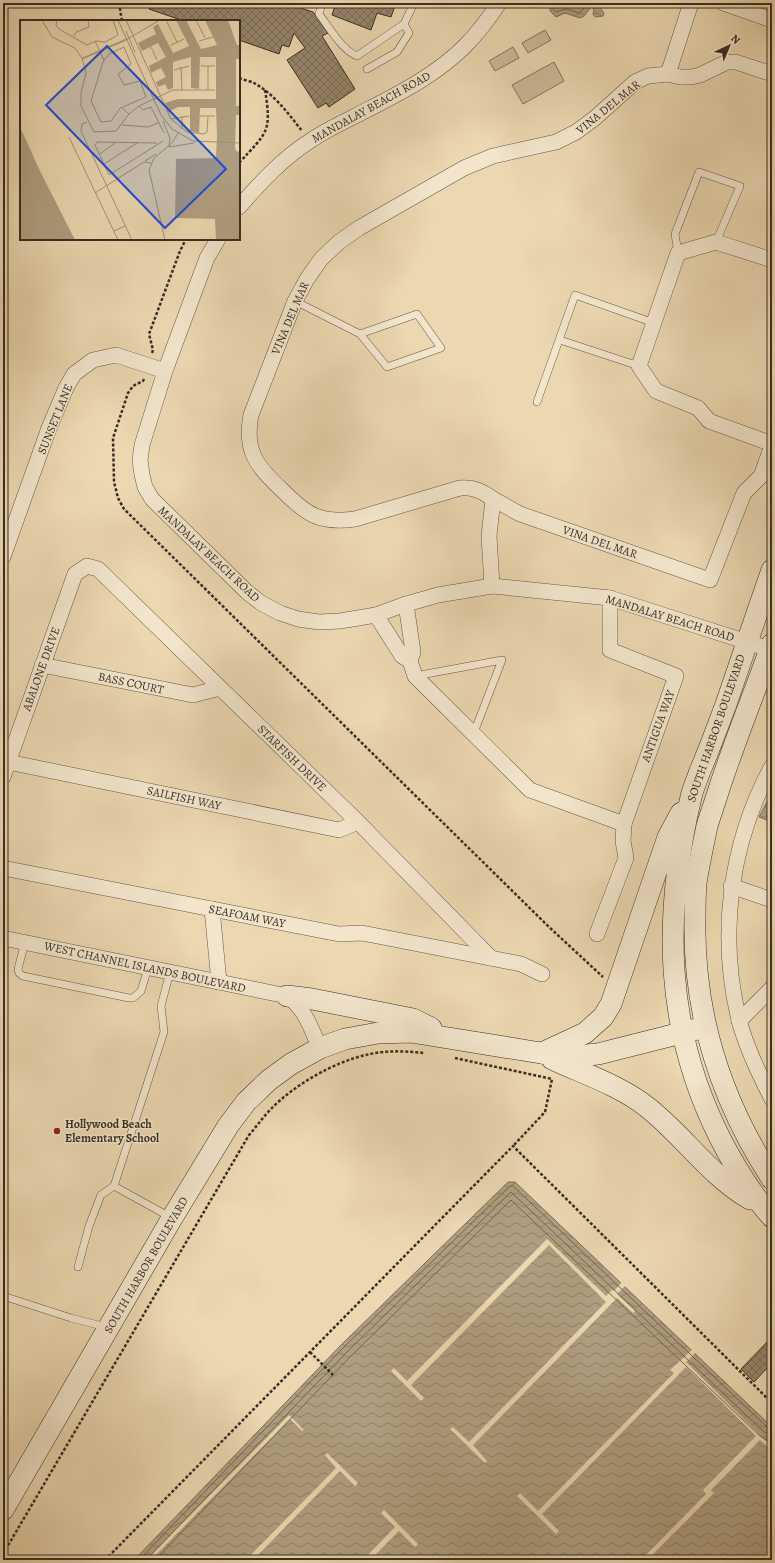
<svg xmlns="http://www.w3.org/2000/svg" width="775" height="1563" viewBox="0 0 775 1563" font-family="Alegreya,serif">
  <defs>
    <pattern id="water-waves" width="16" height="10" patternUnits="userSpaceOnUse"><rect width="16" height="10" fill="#ae9e80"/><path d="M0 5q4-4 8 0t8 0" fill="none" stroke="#8e8168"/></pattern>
    <pattern id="building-cross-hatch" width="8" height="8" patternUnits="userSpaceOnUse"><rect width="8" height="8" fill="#95866c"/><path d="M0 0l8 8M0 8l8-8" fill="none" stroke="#7a6e58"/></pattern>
  </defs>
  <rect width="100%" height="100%" fill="#ebd7b0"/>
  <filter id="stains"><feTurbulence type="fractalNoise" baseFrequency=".005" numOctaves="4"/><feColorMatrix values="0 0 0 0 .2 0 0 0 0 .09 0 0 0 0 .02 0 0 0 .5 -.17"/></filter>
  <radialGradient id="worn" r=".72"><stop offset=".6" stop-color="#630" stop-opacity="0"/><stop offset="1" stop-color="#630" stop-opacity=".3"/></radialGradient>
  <!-- garden -->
  <g fill="#ccba98" stroke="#82745d">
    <polygon points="545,30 551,40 528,53 522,43"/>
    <polygon points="513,47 519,58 495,71 489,61"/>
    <polygon points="554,62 564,81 523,104 512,85"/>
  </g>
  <!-- water -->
  <g fill="url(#water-waves)" stroke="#7e715a">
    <polygon points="550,3 601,3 598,5 604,13 603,16 595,17 593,14 594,9 591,7 584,16 580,18 565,13 556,17 550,11"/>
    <polygon points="772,792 772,822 759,817"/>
    <polygon points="508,1182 515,1182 772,1427 772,1560 134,1560 341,1345"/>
  </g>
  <!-- pier -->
  <g fill="#ebd7b0">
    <polygon points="547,1239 606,1296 612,1290 614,1291 622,1282 626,1285 617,1294 635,1311 633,1313 617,1298 473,1445 487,1461 485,1463 450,1429 453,1427 469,1442 606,1302 549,1245 411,1385 424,1398 421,1401 391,1371 394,1368 407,1381"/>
    <polygon points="693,1349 696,1352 686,1362 772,1447 772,1451 760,1440 711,1490 714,1493 647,1560 641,1560 706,1494 703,1490 756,1436 686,1367 542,1514 559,1531 556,1534 517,1496 520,1493 538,1511 674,1373 670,1370"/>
    <polygon points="289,1415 304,1430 302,1431 290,1419 151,1560 146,1560"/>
    <polygon points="327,1453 358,1483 355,1486 340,1471 253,1560 246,1560 336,1468 325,1455"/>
    <polygon points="384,1510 418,1544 415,1547 399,1531 370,1560 363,1560 395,1527 381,1513"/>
  </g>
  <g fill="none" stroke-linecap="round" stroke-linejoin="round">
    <!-- shore -->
    <g stroke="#726651" stroke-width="1">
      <path d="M 554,3 L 553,9 L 556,12 L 566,9 L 579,13 C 584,11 584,5 589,3"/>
      <polyline points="139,1560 343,1348 510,1186 513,1186 768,1428 772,1430"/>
      <polyline points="146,1560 347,1352 511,1192 764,1432 772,1435"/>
      <polyline points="155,1560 351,1356 511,1200 760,1436 766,1440 772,1441"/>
    </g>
  </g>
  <!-- building -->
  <g fill="url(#building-cross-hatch)" stroke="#372e22">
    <polygon points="151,3 295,3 294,6 313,12 328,33 322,36 355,89 329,107 326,103 318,108 287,60 305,48 294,33 289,47 282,45 279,54 239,40 239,21 184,21 149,9"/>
    <polygon points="336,3 396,3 391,17 377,13 371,30 332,15"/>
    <polygon points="772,1337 772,1371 768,1367 754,1382 741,1369"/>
  </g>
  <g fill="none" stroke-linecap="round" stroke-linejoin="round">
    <!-- lane casing -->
    <g stroke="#645846" stroke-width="8">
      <g id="lane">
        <path d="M 322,3 L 319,14 C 328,26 342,50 357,56 L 404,24 L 414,3"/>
        <polyline points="367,69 397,52 409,33 404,24"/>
        <polyline points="678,253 675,234 699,172 740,186 716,242"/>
        <polyline points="295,301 360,334 417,314 441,348 387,367 360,334"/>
        <polyline points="560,340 639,366"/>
        <polyline points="537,402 575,295 654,323"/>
        <polyline points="415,676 502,660 473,735"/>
        <polyline points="25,942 18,969 19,973 23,976 129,998 133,998 141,991 148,968"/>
        <polyline points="170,972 161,1006 164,1032 114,1186 170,1217"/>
        <polyline points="78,1267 89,1226 101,1195 114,1186"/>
        <polyline points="3,1296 71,1318 106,1327"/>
      </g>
    </g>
    <!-- street casing -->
    <g stroke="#645846" stroke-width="16">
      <g id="street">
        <polyline points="723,3 772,20"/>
        <polyline points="668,74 691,3"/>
        <path d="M 239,207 C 260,183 283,158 310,141 C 324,131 340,124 355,116 C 394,96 434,77 465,46 C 478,33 489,18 499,3"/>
        <polyline points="218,239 207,258 165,371 142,445 140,460 142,475 145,487 152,499 247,592 261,603 280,613 298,619 319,622 340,621 376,615 403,605 438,595 492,586 610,598 772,650"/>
        <polyline points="772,260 716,242 678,253 639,366 656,391 698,408 709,421 772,444"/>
        <polyline points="493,499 520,514 710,580 744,493 761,476 772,446"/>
        <polyline points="3,557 49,428 66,388 74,374 93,360 116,355 165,371"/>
        <path d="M 492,586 L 489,536 L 493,499 C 482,491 474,487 460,488 L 355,519 C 319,524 306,514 282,490 C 257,467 244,451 251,415 L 295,301 L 307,279 L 321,259 L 339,242 L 359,228 L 464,168 L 493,156 L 556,142 L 576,132 L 595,118 L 635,82 L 648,76 L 668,74 L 680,77 L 691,77 L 700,75 L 727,62 L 736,62 L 772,74"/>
        <polyline points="406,604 413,652 410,661"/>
        <polyline points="376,615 402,656 410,661 415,676 530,790 624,824"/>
        <polyline points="42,665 193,695 220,688"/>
        <polyline points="8,762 339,830 358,822"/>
        <path d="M 772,766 C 730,843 718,934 739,1020 C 746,1047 759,1074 772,1099"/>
        <polyline points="3,777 75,574 87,566 98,569 358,822 491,958"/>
        <polyline points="3,868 339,934 362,933 521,964 542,974"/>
        <polyline points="731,886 772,900"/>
        <polyline points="212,909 219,982"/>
        <polyline points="597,934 626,858 623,841 624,824 676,676 610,650 610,598"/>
        <path d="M 3,938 L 287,996 C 305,1008 311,1029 320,1048"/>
        <polyline points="739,1021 772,988"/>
      </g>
    </g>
    <!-- secondary casing -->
    <g stroke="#372e22" stroke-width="22">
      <g id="secondary">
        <path d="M 772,570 C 756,615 741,661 725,707 C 717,728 709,750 700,771 C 697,780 693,788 691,797 C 663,917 664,1028 721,1140 C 735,1167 751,1194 772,1217"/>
        <path d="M 772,644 C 755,691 736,738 720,786 C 716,799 711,813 707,826 C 703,845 699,864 696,883 C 695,894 695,907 695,919 C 693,1014 720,1099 772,1179"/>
        <polyline points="287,996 312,999 413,1019 431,1028"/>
        <polyline points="542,1053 585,1033 603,1017 611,1004 668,837 681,813"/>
        <path d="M 552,1059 C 584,1074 619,1085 647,1107 C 683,1135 710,1176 750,1199"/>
        <polyline points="3,1510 172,1218 228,1126 246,1102 269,1080 291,1064 320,1048 345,1039 378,1033 411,1032 541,1053 575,1056 598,1054 705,1027"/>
      </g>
    </g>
    <!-- path -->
    <g stroke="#372e22" stroke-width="2.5" stroke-dasharray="3 2" stroke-linecap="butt">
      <polyline points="119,3 122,21"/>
      <path d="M 239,78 C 244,80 250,81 254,83 C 274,94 288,113 302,131"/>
      <path d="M 239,163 C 267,132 272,133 265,90"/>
      <polyline points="152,353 153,350 149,334 180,251 186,239"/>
      <polyline points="144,379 143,381 133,386 128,393 113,438 114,482 118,498 124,509 549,927 603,977"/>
      <polyline points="455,1058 552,1079 545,1112 513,1146"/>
      <polyline points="310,1352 333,1375"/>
      <path d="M 3,1554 L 249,1135 C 257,1126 263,1117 271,1109 C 294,1085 334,1062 366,1055 C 385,1050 406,1051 424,1053"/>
      <polyline points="105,1560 513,1146 772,1403"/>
    </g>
    <!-- lane -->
    <use href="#lane" stroke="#f2e5cc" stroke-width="7"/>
    <!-- street -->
    <use href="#street" stroke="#f2e5cc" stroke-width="15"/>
    <!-- secondary -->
    <use href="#secondary" stroke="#f2e5cc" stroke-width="21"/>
  </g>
  <!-- markers -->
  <circle fill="#8f2418" stroke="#f2e5cc" stroke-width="1.5" cx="57" cy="1131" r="4"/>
  <g text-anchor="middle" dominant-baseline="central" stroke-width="3" stroke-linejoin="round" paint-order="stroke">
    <!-- street labels -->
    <g font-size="12" fill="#372e22" stroke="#f2e5cc">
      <text transform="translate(371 107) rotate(-29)">MANDALAY BEACH ROAD</text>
      <text transform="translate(608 107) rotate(-39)">VINA DEL MAR</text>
      <text transform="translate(290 318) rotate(-67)">VINA DEL MAR</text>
      <text transform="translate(55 419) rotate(-68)">SUNSET LANE</text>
      <text transform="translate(600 542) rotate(19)">VINA DEL MAR</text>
      <text transform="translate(209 554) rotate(43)">MANDALAY BEACH ROAD</text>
      <text transform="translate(670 618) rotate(17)">MANDALAY BEACH ROAD</text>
      <text transform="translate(41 669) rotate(-70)">ABALONE DRIVE</text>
      <text transform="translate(131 683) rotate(12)">BASS COURT</text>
      <text transform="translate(658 726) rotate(-70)">ANTIGUA WAY</text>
      <text transform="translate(716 728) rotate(-71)">SOUTH HARBOR BOULEVARD</text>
      <text transform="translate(292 758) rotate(44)">STARFISH DRIVE</text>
      <text transform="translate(184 798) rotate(12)">SAILFISH WAY</text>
      <text transform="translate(247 916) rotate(11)">SEAFOAM WAY</text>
      <text transform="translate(145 967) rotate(12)">WEST CHANNEL ISLANDS BOULEVARD</text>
      <text transform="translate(146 1265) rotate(-60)">SOUTH HARBOR BOULEVARD</text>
    </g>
    <!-- poi labels -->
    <g font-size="12" font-weight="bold" fill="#372e22" stroke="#f2e5cc" text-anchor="start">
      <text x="65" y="1124">Hollywood Beach<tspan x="65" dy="14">Elementary School</tspan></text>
    </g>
  </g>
  <!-- overview -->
  <g transform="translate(20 20)">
    <rect width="220" height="220" fill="#ebd7b0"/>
    <path d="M 156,0 L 166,0 L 181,29 L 197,25 L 185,0 L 208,0 L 217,25 L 220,25 L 220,39 L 216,39 L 216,86 L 220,86 L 220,95 L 216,95 L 215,127 L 216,131 L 220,132 L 220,220 L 196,220 L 195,199 L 155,198 L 156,139 L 196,138 L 197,116 L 196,88 L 180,88 L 179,113 L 170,111 L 170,87 L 158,87 L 148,92 L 145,83 L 158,79 L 196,79 L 196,37 L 180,37 L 179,69 L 171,68 L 171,37 L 153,42 L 153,68 L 148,70 L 145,64 L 138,67 L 136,62 L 146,57 L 141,48 L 131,53 L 129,46 L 146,37 L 138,23 L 122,31 L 118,23 L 136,14 L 133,7 L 138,4 L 153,33 L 169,26 ZM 0,107 L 20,151 L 55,220 L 0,220 Z" fill="#ae9e80"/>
    <path fill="none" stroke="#a39377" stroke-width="1" d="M 22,0 L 32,17 L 55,28 L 62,38 L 66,53 L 61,73 L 61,86 L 74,112 L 96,111 L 109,94 L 119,86 L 153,70 L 195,70M 37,0 L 36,5 L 39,9 L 67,25 L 76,21 L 85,22 L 98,15 L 93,0M 98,0 L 141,95 L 152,109 L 173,121 L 220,123M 106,0 L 151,99 L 167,112 L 184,114 L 187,112 L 188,96M 146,0 L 157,22M 176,0 L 185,18M 106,11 L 115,32M 54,16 L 56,12 L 69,7 L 68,0M 75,21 L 84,40M 179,21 L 193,17M 151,25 L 164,19M 131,27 L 137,40M 63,38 L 106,19M 62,39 L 104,21 L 140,0M 181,46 L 195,46M 161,47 L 162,70M 154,50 L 169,46M 188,70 L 188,46M 119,86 L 123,90 L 131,87 L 144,113M 103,87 L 126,77 L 120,61 L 104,65 L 98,54 L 111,44 L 104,27 L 89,34 L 83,42 L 71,81 L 81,102 L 91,101 L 101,87 L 109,94M 180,96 L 195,96M 151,99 L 169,96M 143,101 L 150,118 L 149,127M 67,102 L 62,104 L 61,111 L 112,220M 102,105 L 128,107 L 138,103M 162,109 L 162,96M 49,117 L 98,220M 137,123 L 77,122 L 75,125 L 89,155 L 143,121M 149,127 L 174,123M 80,134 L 95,123M 125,141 L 136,134M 84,144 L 117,123M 75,173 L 124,142 L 131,143M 94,211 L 105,206M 145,220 L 129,150 L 134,138 L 151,124 L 159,112"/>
    <path fill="#1d4ed8" fill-opacity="0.15" stroke="#1d4ed8" stroke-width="2" d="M 87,26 L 206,149 L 145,208 L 26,85 Z"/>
    <rect width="220" height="220" fill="none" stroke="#372e22" stroke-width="2"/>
  </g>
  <!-- margin -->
  <rect width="775" height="1563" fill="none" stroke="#ebd7b0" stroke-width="16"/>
  <rect x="4" y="4" width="767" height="1555" fill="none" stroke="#372e22" stroke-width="2"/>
  <rect x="8" y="8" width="759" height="1547" fill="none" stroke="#372e22"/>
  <!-- north arrow -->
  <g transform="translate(729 46) rotate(44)" stroke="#f2e5cc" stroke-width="3" paint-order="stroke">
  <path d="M0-3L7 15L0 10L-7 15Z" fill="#372e22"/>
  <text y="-6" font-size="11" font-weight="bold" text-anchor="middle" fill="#372e22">N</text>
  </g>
  <rect width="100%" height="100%" filter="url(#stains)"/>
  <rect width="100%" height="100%" fill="url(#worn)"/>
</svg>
